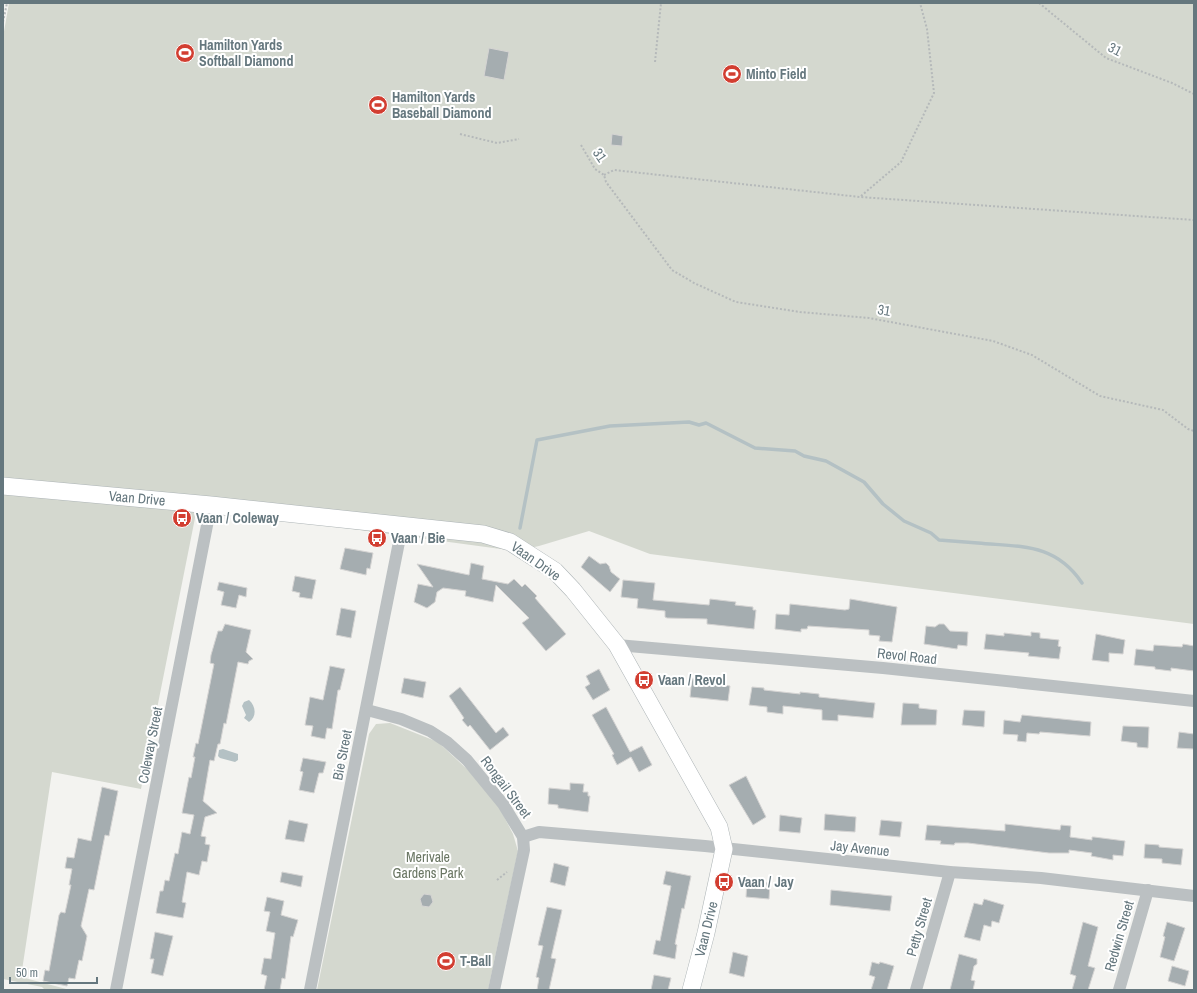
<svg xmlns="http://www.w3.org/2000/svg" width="1197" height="993" viewBox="0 0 1197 993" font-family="'Archivo Narrow',sans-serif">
  <rect width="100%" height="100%" fill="#f3f3f0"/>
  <!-- green -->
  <g fill="#d4d8cf">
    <polygon points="9,3 1194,3 1194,624 650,554 589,531 539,546 516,551 197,508 141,789 52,772 21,977 70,990 45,990 42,987 3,979 3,37"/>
    <polygon points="390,723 438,742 469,771 499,807 513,834 518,851 488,990 317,990 369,734 376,724"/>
  </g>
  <!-- water -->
  <g fill="#b4c1c4">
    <path d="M 249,700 C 256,706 257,717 249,722 L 244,718 L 246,715 L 242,706 L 244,702 Z"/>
    <polygon points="223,749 238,754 238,760 235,762 220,758 218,756 219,750"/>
  </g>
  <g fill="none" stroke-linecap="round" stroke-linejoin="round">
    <!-- stream -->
    <path stroke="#b4c1c4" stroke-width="3.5" d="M 520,528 L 537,440 L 610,426 L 689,422 L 699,425 L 706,423 L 755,448 L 795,451 L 804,456 L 826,461 L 864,482 L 883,504 L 904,521 L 931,533 L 939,540 C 952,541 965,542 978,543 C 1021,547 1055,543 1082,583"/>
  </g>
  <!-- building -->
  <g fill="#a5adb0" stroke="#d5d4d3">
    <polygon points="489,48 509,52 504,80 484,76"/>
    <polygon points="612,134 623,136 622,146 611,145"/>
    <polygon points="345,548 373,553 370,569 367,568 366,575 340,569"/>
    <polygon points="589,556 600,564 606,563 609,566 611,572 620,579 610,592 581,567"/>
    <polygon points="471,563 484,566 482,579 508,584 514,579 522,587 525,584 537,596 535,598 566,634 546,651 522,623 529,618 496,585 493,602 465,596 466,591 443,588 437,592 435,602 427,608 414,602 418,584 433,587 417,564 469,575"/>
    <polygon points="295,576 316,580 312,599 299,597 300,593 292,591"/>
    <polygon points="623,580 655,583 653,600 709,605 710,599 736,602 735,605 753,607 753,610 756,610 754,629 707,624 707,619 667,618 665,617 665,611 637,608 638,599 621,597"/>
    <polygon points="219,582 247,588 246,597 239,595 236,608 221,605 224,592 217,590"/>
    <polygon points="850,599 897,607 892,642 879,641 880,636 869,635 869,630 808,626 807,629 801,629 801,632 775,629 776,614 789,615 790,604 845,610 849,609"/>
    <polygon points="341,608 356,611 351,638 336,635"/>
    <polygon points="225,624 251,630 246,652 253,659 249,661 248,664 238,662 226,724 224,723 220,744 218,744 214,761 210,760 203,801 217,813 205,817 201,836 206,837 205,844 210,845 207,862 202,861 199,875 187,872 182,902 186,903 183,918 156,913 160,891 163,891 165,880 169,881 175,853 178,854 182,832 190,834 194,815 182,813 189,777 191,778 195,757 193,757 196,743 198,744 214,664 210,663 211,655 218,631 222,631"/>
    <polygon points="939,624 944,624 950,631 968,632 967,646 958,645 957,649 924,644 926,626 935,627"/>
    <polygon points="1031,632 1040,633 1040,638 1059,640 1058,646 1061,647 1059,659 1028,656 1029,653 984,649 986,634 1004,636 1004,633 1031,636"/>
    <polygon points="1096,634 1125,640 1123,654 1109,653 1109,662 1092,660"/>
    <polygon points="1183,644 1194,646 1194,671 1171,668 1171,671 1155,669 1155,667 1134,665 1136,649 1153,651 1154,645 1182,647"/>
    <polygon points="330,666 345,669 340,690 338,690 332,729 327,728 325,739 311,736 313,726 305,725 310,697 323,700"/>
    <polygon points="599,669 610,690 593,700 585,687 590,684 586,676"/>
    <polygon points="404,678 426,682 423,698 401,693"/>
    <polygon points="692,678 718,681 719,684 730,686 728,701 690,697"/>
    <polygon points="460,687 496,733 503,727 509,735 490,750 470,725 468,727 462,720 464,718 449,696"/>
    <polygon points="752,687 764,688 764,690 800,694 800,692 819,694 819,697 875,703 873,718 838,715 838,721 822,720 822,710 783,706 783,714 767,712 767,707 749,705"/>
    <polygon points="903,703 919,704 919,708 937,710 936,725 901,725"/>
    <polygon points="606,707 630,752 642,746 652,765 639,772 631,757 617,765 612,755 614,754 592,715"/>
    <polygon points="964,710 985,711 984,727 962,725"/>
    <polygon points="1022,715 1091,722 1090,736 1040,732 1039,734 1027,733 1026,742 1017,741 1018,735 1003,734 1004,720 1020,722"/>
    <polygon points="1123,726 1149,727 1148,748 1137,747 1137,743 1121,741"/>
    <polygon points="1179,732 1194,734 1194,749 1177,748"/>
    <polygon points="303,758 326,762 323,773 319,773 314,793 299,790 303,772 300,771"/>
    <polygon points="746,776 766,817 753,825 729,785"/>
    <polygon points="570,783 584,784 583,792 588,792 588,796 590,796 588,812 558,808 558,805 548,804 549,788 570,790"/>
    <polygon points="102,787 118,791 109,836 105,835 94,890 89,889 81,926 87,936 82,961 79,960 75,979 69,978 67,986 43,981 45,970 49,971 59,915 61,912 65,913 71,885 69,885 72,869 65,868 67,857 74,858 78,838 91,841"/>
    <polygon points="825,814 856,817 855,832 824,830"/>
    <polygon points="780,815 802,818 800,833 779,831"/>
    <polygon points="289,820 308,824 304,842 285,839"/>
    <polygon points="881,820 902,822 900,837 879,835"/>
    <polygon points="1005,824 1060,830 1061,825 1071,826 1070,837 1092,840 1092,837 1094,837 1125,841 1123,856 1113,855 1113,860 1091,856 1092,853 1069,850 1069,853 1049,853 968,843 955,843 954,845 940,844 941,841 925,840 927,825 1005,831"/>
    <polygon points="1145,844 1159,845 1159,847 1183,849 1181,865 1162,863 1162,859 1144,858"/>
    <polygon points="554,863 569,867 565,886 550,882"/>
    <polygon points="666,871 691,876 684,909 682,908 675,944 677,945 675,959 653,954 656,940 660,941 671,886 663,884"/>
    <polygon points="282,872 303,876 301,887 280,882"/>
    <polygon points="747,881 770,883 769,899 746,897"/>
    <polygon points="831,890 892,896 890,911 830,905"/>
    <polygon points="424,894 431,895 433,902 429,907 422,906 420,899"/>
    <polygon points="267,897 284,901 281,915 298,920 293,937 291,936 285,979 282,978 280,990 264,990 267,976 261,974 264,958 271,959 275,933 266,931 270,912 264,911"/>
    <polygon points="984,899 1004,905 999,923 992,921 991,927 984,925 980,941 964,937 974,903 982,905"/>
    <polygon points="547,907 562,910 551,958 556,959 549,990 537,990 539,978 536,977 543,946 538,945"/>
    <polygon points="1083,922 1098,927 1088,966 1095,968 1088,990 1072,990 1076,976 1070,974"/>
    <polygon points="1167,922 1185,928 1174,961 1160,957 1165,937 1163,936"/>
    <polygon points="155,932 173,936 163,976 151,973 154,959 150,959"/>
    <polygon points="733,952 748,956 744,977 729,973"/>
    <polygon points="959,954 977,959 977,964 974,966 971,980 975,981 973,990 950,990"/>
    <polygon points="872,962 879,964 880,962 894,966 887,990 871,990 875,977 869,975"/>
    <polygon points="1172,966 1189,971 1185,986 1168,981"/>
    <polygon points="654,975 671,978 668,990 651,990"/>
  </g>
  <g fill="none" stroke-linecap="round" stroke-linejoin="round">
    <!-- secondary casing -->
    <g stroke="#adb4b6" stroke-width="18">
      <polyline id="secondary" points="3,486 211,505 483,534 510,542 555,571 573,590 617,645 719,827 724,849 706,933 691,990"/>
    </g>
    <!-- path -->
    <g stroke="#b5b9ba" stroke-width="2" stroke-dasharray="2 2" stroke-linecap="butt">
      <polyline points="1039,3 1106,58 1172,83 1194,94"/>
      <polyline points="3,22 7,3"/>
      <polyline points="655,62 661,3"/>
      <polyline points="460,134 497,143 519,139"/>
      <polyline points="581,145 595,169 604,175 606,182 672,270 694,283 736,302 800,312 869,318 993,341 1032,355 1100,396 1163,410 1188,429 1194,431"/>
      <polyline points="604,175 614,170 860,197 1194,220"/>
      <polyline points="861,196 901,162 934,93 927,29 920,3"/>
      <polyline points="497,880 507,872"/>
    </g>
    <!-- street -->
    <g stroke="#bbc0c2" stroke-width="12">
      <polyline points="617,645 883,668 1194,701"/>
      <polyline points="367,710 401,719 430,731 447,742 467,760 503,804 523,837 524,850 494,990"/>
      <polyline points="523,837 539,832 705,846 950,872 1041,878 1194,896"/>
      <polyline points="116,990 211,505"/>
      <polyline points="310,990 402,527"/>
      <polyline points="916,990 950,872"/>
      <polyline points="1119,990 1148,890"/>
    </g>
    <!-- secondary -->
    <use href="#secondary" stroke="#fff" stroke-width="17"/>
  </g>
  <!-- icons -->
  <defs>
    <g id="stadium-disc" transform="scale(1)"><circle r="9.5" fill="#d23e31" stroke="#fff"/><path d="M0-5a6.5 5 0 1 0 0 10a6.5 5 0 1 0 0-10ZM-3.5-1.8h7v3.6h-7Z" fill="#fff"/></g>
    <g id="bus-disc" transform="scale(1)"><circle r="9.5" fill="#d23e31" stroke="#fff"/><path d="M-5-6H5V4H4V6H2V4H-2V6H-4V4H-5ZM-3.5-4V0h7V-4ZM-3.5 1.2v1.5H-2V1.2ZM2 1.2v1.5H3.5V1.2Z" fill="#fff"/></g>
  </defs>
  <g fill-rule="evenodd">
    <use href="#stadium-disc" x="185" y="53"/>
    <use href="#stadium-disc" x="732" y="74"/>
    <use href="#stadium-disc" x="378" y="105"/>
    <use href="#bus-disc" x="182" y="518"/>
    <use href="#bus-disc" x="377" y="538"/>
    <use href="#bus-disc" x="644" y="680"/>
    <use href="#bus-disc" x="724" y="882"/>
    <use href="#stadium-disc" x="446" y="961"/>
  </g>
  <g text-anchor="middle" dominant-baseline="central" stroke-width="4" stroke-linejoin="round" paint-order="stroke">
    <!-- poi labels -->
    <g font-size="14" font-weight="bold" fill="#65777e" stroke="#fff" text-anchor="start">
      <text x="199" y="45">Hamilton Yards<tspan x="199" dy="16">Softball Diamond</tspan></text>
      <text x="746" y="74">Minto Field</text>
      <text x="392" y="97">Hamilton Yards<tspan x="392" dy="16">Baseball Diamond</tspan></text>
      <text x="196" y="518">Vaan / Coleway</text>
      <text x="391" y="538">Vaan / Bie</text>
      <text x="658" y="680">Vaan / Revol</text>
      <text x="738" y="882">Vaan / Jay</text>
      <text x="460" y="961">T-Ball</text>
    </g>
    <!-- street labels -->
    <g font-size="14" fill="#65777e" stroke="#fff">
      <text transform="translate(1115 49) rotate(27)">31</text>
      <text transform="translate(600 155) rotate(56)">31</text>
      <text transform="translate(884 310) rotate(9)">31</text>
      <text transform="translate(137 498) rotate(5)">Vaan Drive</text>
      <text transform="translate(536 561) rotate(35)">Vaan Drive</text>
      <text transform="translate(907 656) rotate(6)">Revol Road</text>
      <text transform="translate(150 745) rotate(-79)">Coleway Street</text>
      <text transform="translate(342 755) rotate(-79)">Bie Street</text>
      <text transform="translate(506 787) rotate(53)">Rongail Street</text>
      <text transform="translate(860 848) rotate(6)">Jay Avenue</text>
      <text transform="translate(919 927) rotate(-74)">Petty Street</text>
      <text transform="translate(706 929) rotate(-76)">Vaan Drive</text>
      <text transform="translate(1119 936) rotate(-74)">Redwin Street</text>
    </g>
    <!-- park labels -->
    <g font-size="14" fill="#6a7663" stroke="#fff">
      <text x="428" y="857">Merivale<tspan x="428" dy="16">Gardens Park</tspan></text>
    </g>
  </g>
  <!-- border -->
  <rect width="1197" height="993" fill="none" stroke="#65777e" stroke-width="8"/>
  <!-- scale -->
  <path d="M10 977v6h87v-6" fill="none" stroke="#65777e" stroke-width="2"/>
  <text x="16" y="977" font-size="12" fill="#65777e" stroke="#ffffff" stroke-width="3" paint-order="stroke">50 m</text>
</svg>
